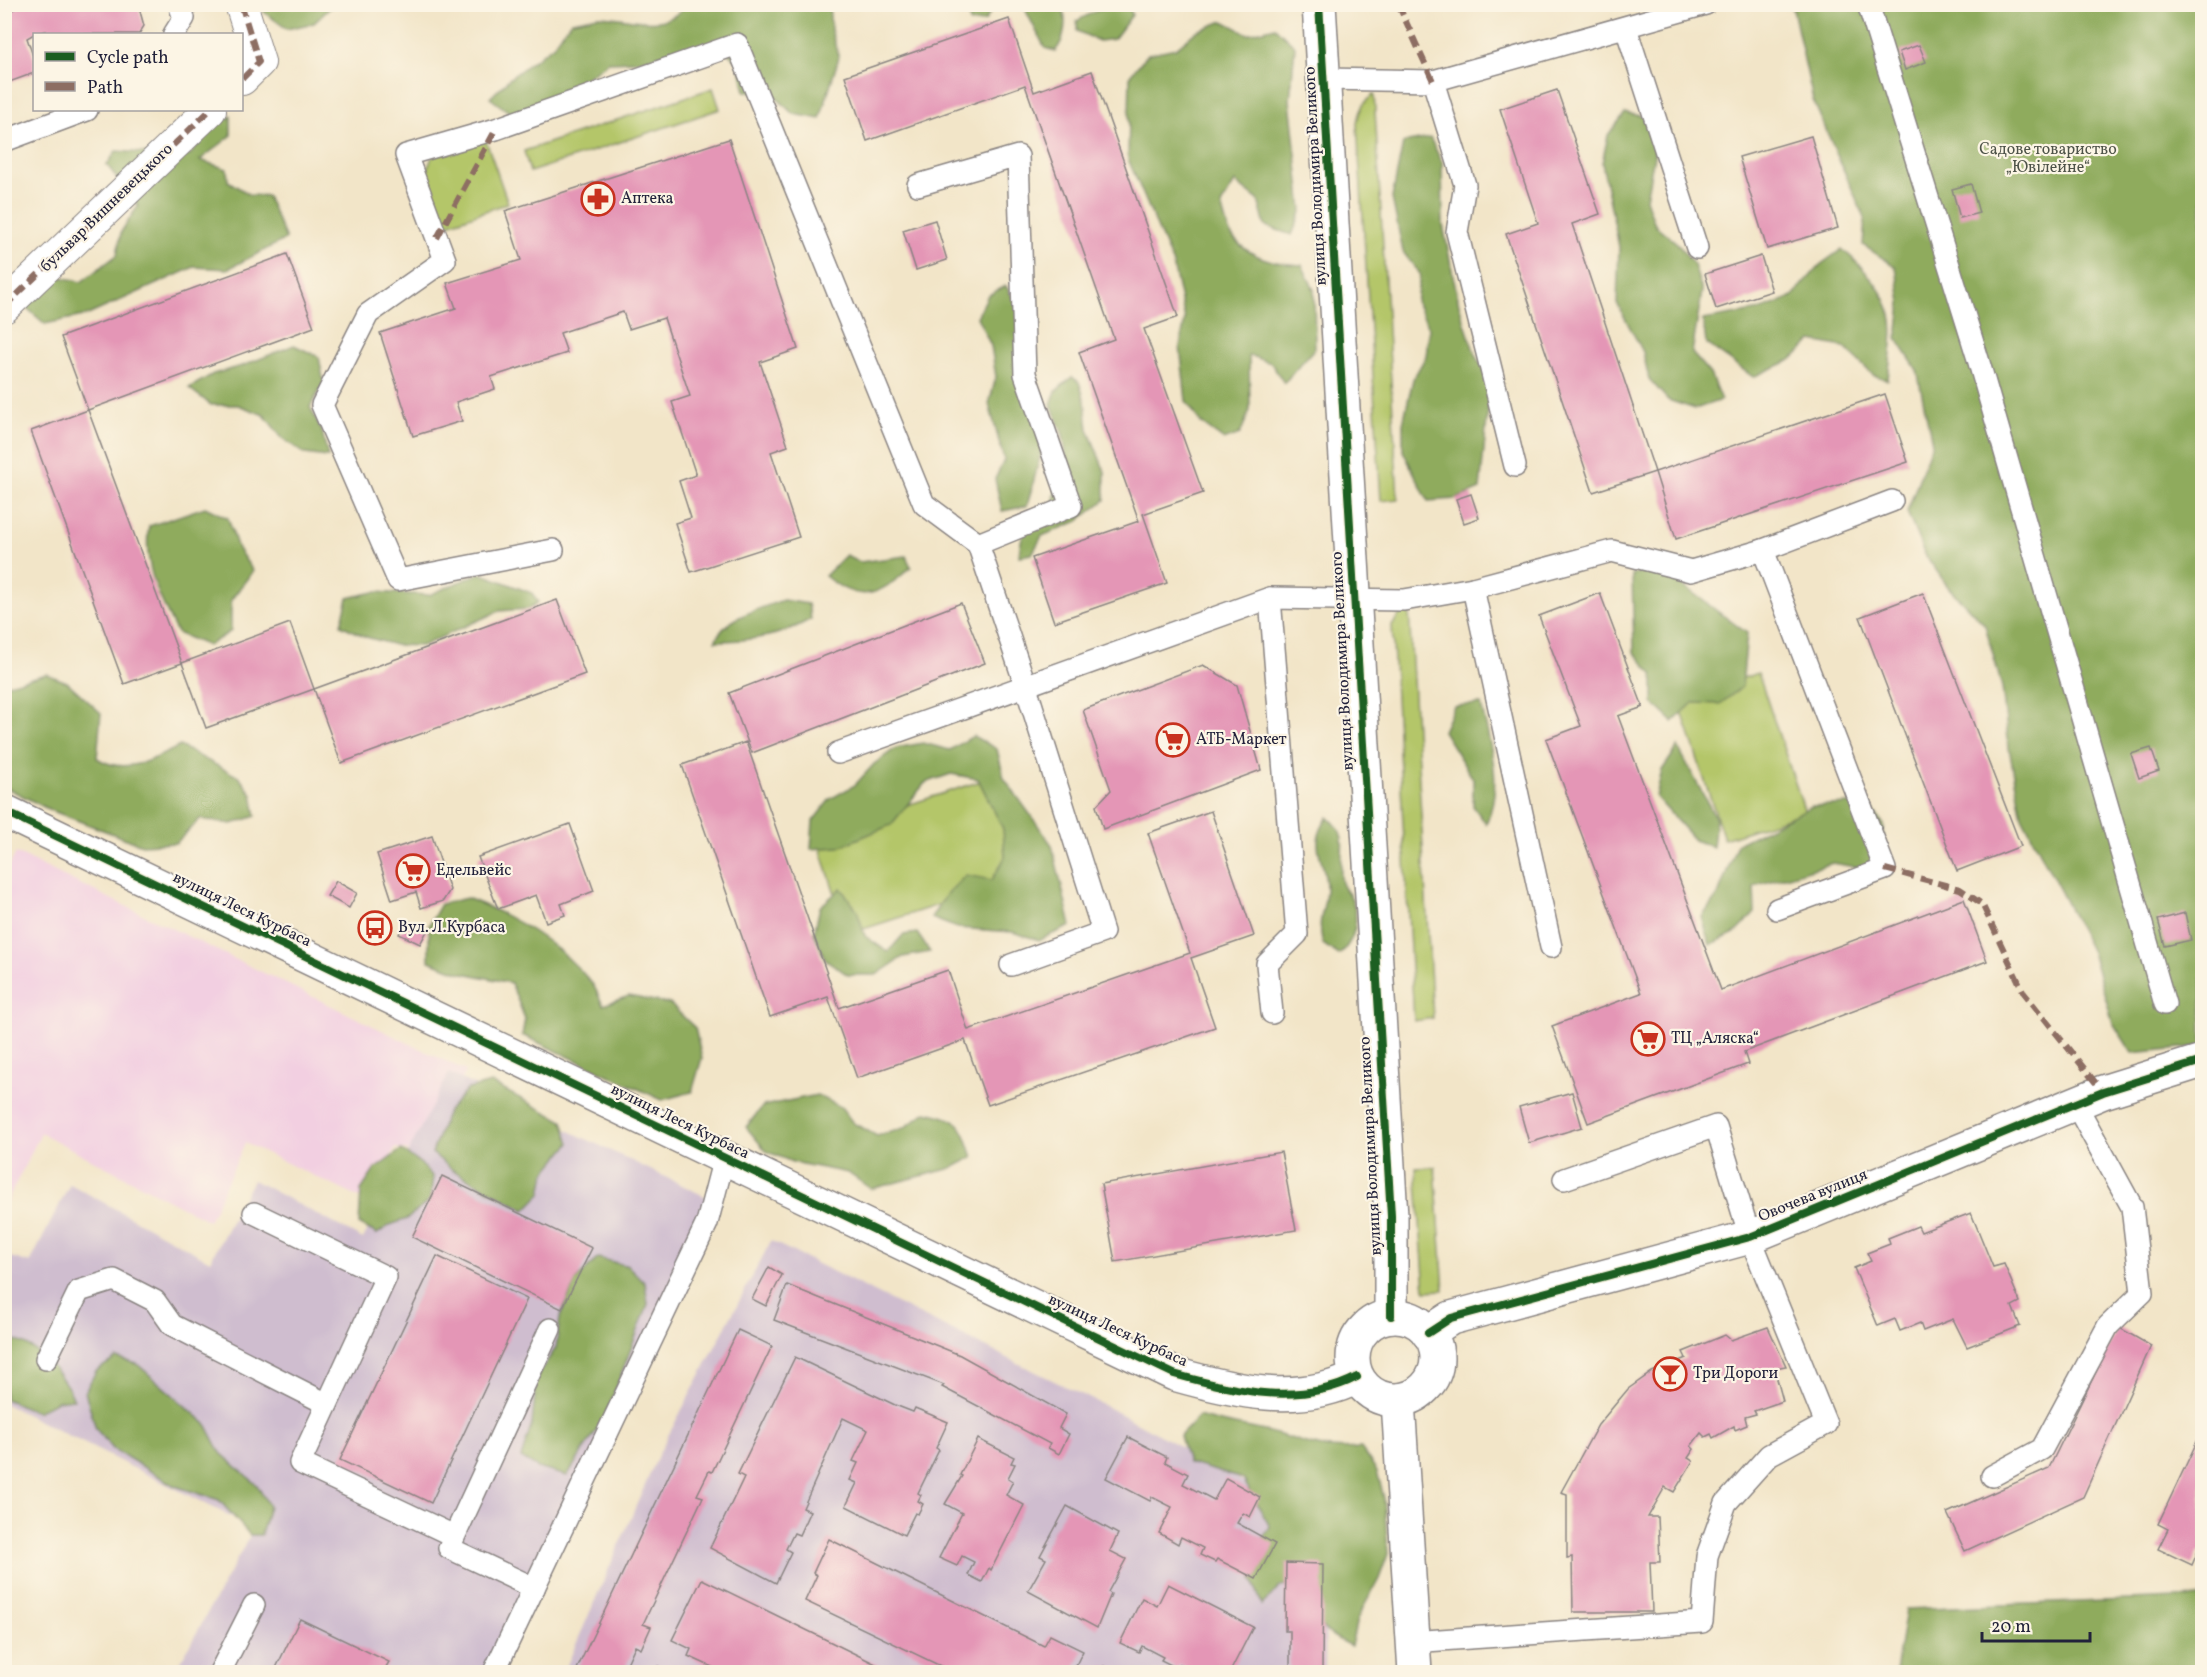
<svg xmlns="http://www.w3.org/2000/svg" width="2207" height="1677" viewBox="0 0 2207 1677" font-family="Vollkorn,serif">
  <rect width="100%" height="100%" fill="#fcf5e5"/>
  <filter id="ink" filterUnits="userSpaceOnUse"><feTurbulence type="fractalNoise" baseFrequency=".0167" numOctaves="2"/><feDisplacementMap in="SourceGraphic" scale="12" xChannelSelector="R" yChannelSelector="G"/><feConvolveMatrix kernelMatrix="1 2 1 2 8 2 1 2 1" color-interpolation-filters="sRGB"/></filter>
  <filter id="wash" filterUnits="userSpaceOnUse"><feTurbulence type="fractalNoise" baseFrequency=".008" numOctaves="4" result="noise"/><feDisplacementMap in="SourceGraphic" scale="24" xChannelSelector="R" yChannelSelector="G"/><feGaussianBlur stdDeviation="1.35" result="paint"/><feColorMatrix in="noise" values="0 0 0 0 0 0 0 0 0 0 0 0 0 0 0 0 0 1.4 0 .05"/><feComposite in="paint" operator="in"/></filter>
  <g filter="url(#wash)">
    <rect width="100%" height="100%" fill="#f2e5c8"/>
    <!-- built -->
    <polygon fill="#f2cfe1" points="16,853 466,1071 425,1154 395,1148 368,1202 245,1143 209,1221 41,1133 5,1205 4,876"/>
    <!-- industrial -->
    <g fill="#cfbdcf">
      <polygon points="449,1073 717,1202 492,1672 175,1672 254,1528 5,1404 4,1255 30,1263 70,1184 210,1261 253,1180 363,1239"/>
      <polygon points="771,1241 1125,1416 1262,1492 1327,1565 1325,1672 564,1672 659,1453"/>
    </g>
    <!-- green -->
    <g fill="#b4c669" stroke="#6b7452" stroke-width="1.5">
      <polygon points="713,88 720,109 530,172 524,151"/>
      <path d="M 1374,94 L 1398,499 L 1381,501 L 1357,125 C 1358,111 1363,103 1374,94 Z"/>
      <polygon points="485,138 508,203 440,227 423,180 432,157"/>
      <polygon points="1409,611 1433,1018 1414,1021 1392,626 1400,614"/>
      <polygon points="1758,673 1805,812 1724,839 1678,700"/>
      <polygon points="987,779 1019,879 848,934 816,835"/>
      <polygon points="1435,1167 1444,1290 1425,1291 1416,1168"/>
    </g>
    <!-- forest -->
    <g fill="#8fab5d" stroke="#58664c" stroke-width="1.5">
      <polygon points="966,4 995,4 995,5 985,21 970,23"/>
      <polygon points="259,5 333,5 314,23 287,29 264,12"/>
      <path d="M 686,5 L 829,5 L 831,30 L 839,57 L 820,119 L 793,114 L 773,94 L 745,91 L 739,63 L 718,45 L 690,47 L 637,61 L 609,62 L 564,93 L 513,115 L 490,98 L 509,79 L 554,45 L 571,21 C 580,20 590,17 599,16 C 628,16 665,34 686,5 Z"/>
      <path d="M 1025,5 L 1062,5 C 1067,18 1066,40 1055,51 L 1045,48 L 1026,11 Z"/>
      <path d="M 1129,5 L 1132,15 L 1114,39 L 1099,41 L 1077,31 L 1077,21 C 1094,11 1109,4 1129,5 Z"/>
      <polygon points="1792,5 2202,5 2202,1046 2132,1053 2113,1023 2092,952 2022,817 2009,748 2002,687 1985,625 1948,587 1924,553 1907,512 1932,443 1917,370 1897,339 1901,303 1896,267 1863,245 1865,219 1813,100"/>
      <path d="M 1223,21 L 1248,34 L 1275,27 L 1295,46 L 1290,100 L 1302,210 L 1292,235 L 1265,226 L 1258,200 L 1235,182 L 1221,205 C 1224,214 1226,226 1230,233 C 1246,258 1276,264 1302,265 L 1314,290 L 1315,348 L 1284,383 L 1271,363 L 1249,355 L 1250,410 L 1240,434 L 1224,440 L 1201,423 L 1186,401 L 1180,346 L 1185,319 L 1173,264 L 1128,159 L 1130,75 L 1148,54 L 1176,48 L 1197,31 Z"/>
      <polygon points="1625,113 1652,118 1656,145 1646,199 1655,225 1677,243 1694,265 1702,291 1692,353 1710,374 1721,400 1695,409 1668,400 1649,379 1643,352 1617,303 1619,247 1602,163 1608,135"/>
      <polygon points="231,116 231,136 200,160 227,169 228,181 250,195 267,196 286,239 228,269 194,267 88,315 45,324 20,302 46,273 81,282 117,255 121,232 138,206 107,165 116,151 189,156 213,126"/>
      <polygon points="1430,138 1442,162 1443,225 1459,305 1476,357 1491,380 1480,489 1456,499 1428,501 1403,451 1403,423 1413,379 1426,356 1429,328 1416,302 1420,274 1403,252 1392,198 1403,143"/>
      <path d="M 1842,249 C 1862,266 1884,289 1891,315 C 1896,334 1889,361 1888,380 L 1873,375 L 1844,347 L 1812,341 L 1791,360 L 1753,377 L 1706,343 L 1703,320 L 1761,310 L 1792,297 L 1820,265 Z"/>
      <polygon points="1006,286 1035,335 1033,355 1043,446 1027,506 1002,511 995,479 1004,460 989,404 996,377 991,346 977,317 988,295"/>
      <polygon points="294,345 319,357 324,383 310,407 322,431 328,457 305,454 282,438 264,415 238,405 211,405 189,388 213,374 242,366"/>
      <path d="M 1072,377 L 1079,382 L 1085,401 L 1088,429 L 1105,472 L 1105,500 L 1078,521 L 1042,536 L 1032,554 L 1019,556 C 1021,526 1029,521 1053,506 L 1057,481 L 1067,463 L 1063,435 L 1051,404 L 1056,391 Z"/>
      <path d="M 205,507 L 228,518 L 238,549 L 253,571 L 231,600 L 231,631 L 208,646 L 177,633 C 160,599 142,564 149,526 Z"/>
      <path d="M 846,555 L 860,562 L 906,556 L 911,567 C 880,596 860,605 825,576 Z"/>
      <polygon points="1659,568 1747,633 1742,687 1720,704 1693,703 1673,722 1653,703 1653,674 1634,652 1632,574"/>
      <polygon points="480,573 532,593 538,602 528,609 499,611 422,646 395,645 366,637 341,625 348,598 374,592 429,595"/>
      <path d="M 783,600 L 808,604 L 811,619 C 780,637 751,641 715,641 C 726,616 760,609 783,600 Z"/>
      <path d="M 46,674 L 67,682 L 101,713 L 97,758 C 125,776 154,759 180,746 L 239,777 L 252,794 L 256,816 L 232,824 L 200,819 L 176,843 L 142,845 L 50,810 L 5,787 L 5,685 Z"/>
      <path d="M 1481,704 C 1490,746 1504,783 1486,824 L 1473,806 L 1473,779 L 1443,731 L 1454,706 Z"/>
      <polygon points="973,736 997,749 1004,778 1052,845 1071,926 1039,940 1012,932 957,928 931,918 946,895 966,875 992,880 1005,857 1003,829 978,779 951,774 925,783 891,825 839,847 811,849 813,821 830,799 855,785 874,764 896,748 923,743 950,750"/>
      <polygon points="1678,747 1716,819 1713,847 1694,840 1656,797 1662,770"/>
      <polygon points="1868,803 1884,825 1883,853 1860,868 1833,863 1754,886 1755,913 1735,933 1710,945 1702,917 1718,895 1737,844 1812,806"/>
      <path d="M 1328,817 C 1354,838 1336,857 1342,883 C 1344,889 1349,894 1352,899 C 1360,919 1355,941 1339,955 L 1323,944 C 1316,916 1325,914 1326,889 C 1327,858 1306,848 1328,817 Z"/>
      <polygon points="841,888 857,910 865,936 888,952 903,935 917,933 930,952 903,957 876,975 848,975 825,959 814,933 820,907"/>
      <path d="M 467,898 C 513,916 558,943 590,981 C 596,987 599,998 603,1005 L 629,996 L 670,1004 L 695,1028 L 702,1058 L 692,1092 L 662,1100 L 522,1035 L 525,1019 L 511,983 L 458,972 L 429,961 L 429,925 L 441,904 Z"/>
      <polygon points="491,1083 563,1121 570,1143 545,1173 541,1194 525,1210 454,1171 432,1153 448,1111 468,1089"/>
      <path d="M 817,1095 L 841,1107 L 853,1123 L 877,1136 L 904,1128 L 926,1112 C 962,1120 961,1123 973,1157 L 952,1168 L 871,1189 L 848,1173 L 792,1162 L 766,1151 L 746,1127 L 763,1106 Z"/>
      <polygon points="401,1150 420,1163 433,1177 430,1200 407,1219 390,1225 377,1234 359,1224 361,1190 375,1169"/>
      <polygon points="598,1258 628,1266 645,1283 648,1304 605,1417 567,1476 538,1468 521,1458 532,1424 537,1376 556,1348 560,1318 575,1281"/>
      <path d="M 4,1339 C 34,1338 63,1376 74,1399 L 57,1401 L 37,1412 L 5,1399 Z"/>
      <polygon points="116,1358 137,1364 206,1424 221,1453 257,1485 269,1506 261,1535 250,1535 219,1500 175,1486 113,1449 96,1429 85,1392 96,1371"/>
      <path d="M 1199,1416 C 1225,1425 1253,1427 1280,1435 C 1315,1445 1322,1451 1361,1448 L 1377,1471 L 1384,1498 L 1388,1554 L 1379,1579 L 1357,1619 L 1351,1646 C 1317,1630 1311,1620 1308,1582 L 1281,1586 L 1262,1605 L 1252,1578 L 1253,1550 L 1270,1527 L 1243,1479 L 1188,1463 L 1180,1436 Z"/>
      <polygon points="2202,1597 2202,1672 1896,1672 1906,1609"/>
    </g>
    <g id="blocks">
      <!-- building -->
      <g fill="#e496b6">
        <polygon points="27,4 138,4 144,26 139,34 47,34 46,31 34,34 27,38 34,59 34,73 4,84 4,13"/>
        <polygon points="807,4 830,4 830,5 809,11"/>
        <polygon points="1009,19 1034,92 1092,71 1178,317 1144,329 1203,493 1143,514 1167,583 1054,622 1032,558 1139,521 1079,352 1114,339 1025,85 867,141 845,76"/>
        <polygon points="1919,45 1926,62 1905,70 1899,52"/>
        <polygon points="1557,90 1600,214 1572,224 1655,472 1593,492 1506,234 1538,223 1500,109"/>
        <polygon points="1811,136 1838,228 1767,249 1739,157"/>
        <polygon points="729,139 798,349 760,362 788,446 771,452 799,537 691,572 675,523 691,518 679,481 696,475 672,402 690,396 664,318 629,329 623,312 560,333 567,353 491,377 495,389 456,402 462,421 413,436 380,333 456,308 447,283 521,260 505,211"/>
        <polygon points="1971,184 1979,213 1960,218 1952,189"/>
        <polygon points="935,220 947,260 916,270 903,230"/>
        <polygon points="287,254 314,327 88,410 61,337"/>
        <polygon points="1761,256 1772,291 1716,309 1705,274"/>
        <polygon points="1885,394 1908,462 1676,539 1655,472"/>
        <polygon points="88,410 182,663 290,623 314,689 206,728 182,663 124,684 31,431"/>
        <polygon points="1471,494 1479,518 1464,523 1456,499"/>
        <polygon points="1600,593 1643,707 1618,716 1721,990 1964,899 1987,961 1744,1052 1748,1064 1588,1123 1552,1026 1641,993 1546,739 1581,726 1539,616"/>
        <polygon points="1923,593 2021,846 1957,871 1860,617"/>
        <polygon points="557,600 585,674 341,763 314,689"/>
        <polygon points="961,603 985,663 752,753 729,693"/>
        <polygon points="1203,665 1237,685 1261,770 1103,829 1096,806 1111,790 1083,710"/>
        <polygon points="746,742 839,1008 948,970 968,1030 1190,953 1148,833 1211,811 1254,936 1191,958 1215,1027 988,1105 965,1040 857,1078 828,997 770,1017 682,765"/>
        <polygon points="2151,748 2159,771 2139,778 2131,754"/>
        <polygon points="570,824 594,891 561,904 565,915 546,922 536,895 498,909 478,857"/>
        <polygon points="432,836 450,890 443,901 421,908 416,892 392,900 377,854"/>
        <polygon points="336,881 357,893 349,908 327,896"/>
        <polygon points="2185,913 2191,940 2165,946 2158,920"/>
        <polygon points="407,920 427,931 420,944 399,934"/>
        <polygon points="1572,1092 1582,1127 1529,1143 1519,1107"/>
        <polygon points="1281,1152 1296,1230 1115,1262 1101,1184"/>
        <polygon points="442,1176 592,1248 562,1309 412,1237"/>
        <polygon points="1971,1213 1993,1267 2004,1264 2020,1302 2012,1306 2020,1326 1967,1347 1953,1319 1923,1331 1920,1323 1900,1331 1895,1319 1878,1326 1854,1268 1871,1261 1867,1253 1890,1244 1888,1238 1918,1226 1921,1232"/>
        <polygon points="437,1256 527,1299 431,1503 340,1460"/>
        <polygon points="769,1267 782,1275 766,1306 752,1299"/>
        <polygon points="787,1285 960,1355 1066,1414 1059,1428 1069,1434 1059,1454 1048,1448 1050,1444 942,1387 944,1385 774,1320"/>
        <polygon points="1768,1327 1786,1366 1774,1368 1783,1401 1754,1411 1756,1414 1745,1417 1747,1425 1735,1430 1734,1426 1713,1438 1711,1434 1705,1437 1701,1433 1691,1446 1694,1449 1688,1458 1693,1461 1674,1492 1665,1487 1648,1517 1658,1517 1660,1562 1650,1562 1652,1612 1573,1612 1572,1557 1567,1558 1567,1494 1561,1492 1598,1425 1628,1389 1652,1372 1686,1358 1683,1352 1725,1335 1731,1340"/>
        <polygon points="2118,1327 2151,1346 2083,1497 1965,1551 1947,1513 2049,1468"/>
        <polygon points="738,1330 772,1346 712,1472 709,1471 697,1495 703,1497 643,1624 651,1627 641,1649 635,1646 623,1672 585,1672 577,1669"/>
        <polygon points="795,1357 895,1405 913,1412 915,1408 948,1422 936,1448 939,1450 918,1493 921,1495 918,1501 923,1504 918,1514 915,1513 904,1535 846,1506 857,1483 850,1480 858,1463 853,1461 868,1430 843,1418 803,1508 810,1511 799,1535 794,1533 786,1549 791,1552 776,1583 710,1548 744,1477 738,1474"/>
        <polygon points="2202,1431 2202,1553 2198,1551 2192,1565 2158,1549 2168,1529 2158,1524"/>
        <polygon points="1128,1437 1167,1457 1165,1462 1188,1474 1183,1484 1214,1500 1226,1478 1260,1497 1250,1517 1243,1513 1237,1523 1275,1544 1256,1579 1217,1559 1215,1562 1200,1555 1203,1548 1181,1537 1178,1544 1159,1533 1172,1507 1152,1497 1150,1501 1106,1478"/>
        <polygon points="978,1439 1014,1457 1011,1463 1015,1464 1008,1478 1013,1481 1006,1495 1024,1505 991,1570 989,1568 982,1582 968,1575 974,1562 962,1556 957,1566 939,1558 962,1513 945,1504 962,1476 960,1475"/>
        <polygon points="1067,1506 1118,1534 1110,1551 1126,1559 1108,1592 1111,1594 1097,1628 1028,1591 1046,1559 1040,1556"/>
        <polygon points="829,1539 1044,1646 1050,1635 1083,1651 1074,1669 1070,1667 1067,1672 953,1672 805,1601 817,1575 813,1573"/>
        <polygon points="1286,1563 1323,1564 1322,1672 1290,1672 1290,1631 1285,1631"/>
        <polygon points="702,1579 790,1622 892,1672 723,1672 688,1656 691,1649 672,1640"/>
        <polygon points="1168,1584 1253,1627 1230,1672 1197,1672 1179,1664 1177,1668 1161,1660 1163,1657 1142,1646 1139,1652 1120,1643 1142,1598 1157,1606"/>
        <polygon points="300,1619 389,1662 383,1672 274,1672"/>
        <polygon points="658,1666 672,1672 655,1672"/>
        <polygon points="1104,1666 1118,1672 1100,1672"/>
      </g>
    </g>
  </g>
  <g filter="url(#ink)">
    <use href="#blocks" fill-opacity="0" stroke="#8a8482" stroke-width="1.5"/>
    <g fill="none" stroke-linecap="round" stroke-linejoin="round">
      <!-- service casing -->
      <g stroke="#8a8482" stroke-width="24">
        <g id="service">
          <polyline points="1868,4 1978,359 2165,1004"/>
          <polyline points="1626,28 1697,248"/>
          <polyline points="174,34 184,18 179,4"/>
          <polyline points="1325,79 1433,81 1465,185 1457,232 1515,466"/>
          <polyline points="1433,81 1706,4"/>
          <polyline points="4,141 87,110"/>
          <polyline points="918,185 1018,156 1025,374 1071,506 978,544"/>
          <polyline points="553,550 398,580 322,405 368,314 445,260 406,155 496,129 737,44 924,504 978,544 1026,687 1103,932 1011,965"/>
          <polyline points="1763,550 1892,501"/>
          <polyline points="1473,588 1551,947"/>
          <polyline points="1270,598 1297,934 1267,964 1272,1013"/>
          <polyline points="838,753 1270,598 1404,600 1473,588 1612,551 1691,571 1763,550 1885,869 1777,909"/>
          <polyline points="254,1213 386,1277 300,1463 454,1536"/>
          <polyline points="46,1359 79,1291 114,1280 155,1301 172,1325 327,1404"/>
          <polyline points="1992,1476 2042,1449 2108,1326 2142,1293 2132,1207 2075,1103"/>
          <polyline points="534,1588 449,1548 550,1329"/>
          <polyline points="1411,1642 1702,1622 1707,1556 1726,1503 1769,1455 1826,1424 1750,1237 1716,1126 1564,1179"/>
          <polyline points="220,1672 254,1605"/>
          <polyline points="494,1672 707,1223 724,1158"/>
        </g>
      </g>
      <!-- pedestrian casing -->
      <g stroke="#8a8482" stroke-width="34">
        <g id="pedestrian">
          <polyline points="241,4 259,62 242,79"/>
          <polyline points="4,307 210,110"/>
        </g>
      </g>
      <!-- minor casing -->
      <g stroke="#8a8482" stroke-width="36">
        <g id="minor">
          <polyline points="1319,4 1391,1216 1391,1316"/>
          <path d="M 4,811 L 1174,1374 C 1234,1391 1299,1407 1357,1377"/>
          <circle cx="1395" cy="1358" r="42"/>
          <polyline points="1428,1333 1451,1318 1750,1237 2103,1092 2202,1061"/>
          <polyline points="1398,1401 1415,1672"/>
        </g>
      </g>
      <!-- service -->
      <use href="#service" stroke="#fff" stroke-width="21"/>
      <!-- pedestrian -->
      <use href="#pedestrian" stroke="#fff" stroke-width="32"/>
      <!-- minor -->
      <use href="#minor" stroke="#fff" stroke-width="33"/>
      <!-- quiet -->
      <g stroke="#8d6e63" stroke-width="6" stroke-dasharray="12 6" stroke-linecap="butt">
        <polyline points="241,4 259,62 242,79"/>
        <polyline points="1398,4 1433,81"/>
        <polyline points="437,238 496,129"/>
        <polyline points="4,307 210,110"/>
        <polyline points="1885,869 1960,889 1982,904 2024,993 2103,1092"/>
      </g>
      <!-- cycleway casing -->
      <g stroke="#fcf5e5" stroke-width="11">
        <g id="cycleway">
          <polyline points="1319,4 1391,1216 1391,1316"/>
          <path d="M 4,811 L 1174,1374 C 1234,1391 1299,1407 1357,1377"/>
          <polyline points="1428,1333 1451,1318 1750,1237 2103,1092 2202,1061"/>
        </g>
      </g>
      <!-- cycleway -->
      <use href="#cycleway" stroke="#1b5e20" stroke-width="8"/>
    </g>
  </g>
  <!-- icons -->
  <defs>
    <g id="pharmacy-ring" transform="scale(1.725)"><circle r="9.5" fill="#fcf5e5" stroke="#c8321e" stroke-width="1.5"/><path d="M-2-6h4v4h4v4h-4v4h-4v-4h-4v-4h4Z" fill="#c8321e"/></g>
    <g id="supermarket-ring" transform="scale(1.725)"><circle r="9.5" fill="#fcf5e5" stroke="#c8321e" stroke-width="1.5"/><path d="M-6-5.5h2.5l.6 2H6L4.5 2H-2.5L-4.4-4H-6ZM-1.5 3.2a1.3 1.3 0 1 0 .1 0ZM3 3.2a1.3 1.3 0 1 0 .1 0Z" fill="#c8321e"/></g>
    <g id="bus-ring" transform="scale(1.725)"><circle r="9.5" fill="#fcf5e5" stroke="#c8321e" stroke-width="1.5"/><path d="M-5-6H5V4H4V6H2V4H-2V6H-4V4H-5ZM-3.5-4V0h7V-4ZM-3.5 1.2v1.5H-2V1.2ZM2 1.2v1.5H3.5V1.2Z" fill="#c8321e"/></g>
    <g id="bar-ring" transform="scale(1.725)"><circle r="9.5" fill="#fcf5e5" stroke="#c8321e" stroke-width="1.5"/><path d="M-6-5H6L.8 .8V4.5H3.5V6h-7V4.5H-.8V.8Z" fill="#c8321e"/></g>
  </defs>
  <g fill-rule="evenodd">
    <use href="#pharmacy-ring" x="598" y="199"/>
    <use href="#supermarket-ring" x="1173" y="740"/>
    <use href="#supermarket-ring" x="413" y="871"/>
    <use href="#bus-ring" x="375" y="928"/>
    <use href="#supermarket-ring" x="1648" y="1039"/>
    <use href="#bar-ring" x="1670" y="1374"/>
  </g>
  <g text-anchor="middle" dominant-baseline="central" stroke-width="4.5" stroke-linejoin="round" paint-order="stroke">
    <!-- park labels -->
    <g font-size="16" fill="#4e5349" stroke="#fcf5e5">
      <text x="2048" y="150">Садове товариство<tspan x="2048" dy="18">„Ювілейне“</tspan></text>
    </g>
    <!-- street labels -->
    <g font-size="16" fill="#22223b" stroke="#fcf5e5">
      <text transform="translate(1316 176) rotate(-93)">вулиця Володимира Великого</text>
      <text transform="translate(107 208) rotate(-44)">бульвар Вишневецького</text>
      <text transform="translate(1343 661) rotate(-93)">вулиця Володимира Великого</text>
      <text transform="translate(242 910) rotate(26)">вулиця Леся Курбаса</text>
      <text transform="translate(680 1122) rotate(26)">вулиця Леся Курбаса</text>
      <text transform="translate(1371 1146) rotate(-93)">вулиця Володимира Великого</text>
      <text transform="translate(1813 1196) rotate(-22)">Овочева вулиця</text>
      <text transform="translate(1118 1331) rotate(25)">вулиця Леся Курбаса</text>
    </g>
    <!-- poi labels -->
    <g font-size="16" fill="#22223b" stroke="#fcf5e5" text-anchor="start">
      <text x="621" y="199">Аптека</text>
      <text x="1196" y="740">АТБ-Маркет</text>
      <text x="436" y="871">Едельвейс</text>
      <text x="398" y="928">Вул. Л.Курбаса</text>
      <text x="1671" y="1039">ТЦ „Аляска“</text>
      <text x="1693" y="1374">Три Дороги</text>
    </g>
  </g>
  <!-- margin -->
  <rect width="2207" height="1677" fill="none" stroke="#fcf5e5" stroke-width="24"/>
  <!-- legend -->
  <rect x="33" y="33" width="210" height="78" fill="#fcf5e5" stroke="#a5a1a1" stroke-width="1.5"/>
  <rect x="45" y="52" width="30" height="9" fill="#1b5e20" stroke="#a5a1a1" stroke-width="1.5"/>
  <text x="87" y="63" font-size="18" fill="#22223b">Cycle path</text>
  <rect x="45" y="82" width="30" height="9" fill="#8d6e63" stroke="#a5a1a1" stroke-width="1.5"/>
  <text x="87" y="93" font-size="18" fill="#22223b">Path</text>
  <!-- scale -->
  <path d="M1982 1632v9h108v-9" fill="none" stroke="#22223b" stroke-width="3"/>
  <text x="1991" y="1632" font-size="18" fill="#22223b" stroke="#fcf5e5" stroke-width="4.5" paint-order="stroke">20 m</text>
</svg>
